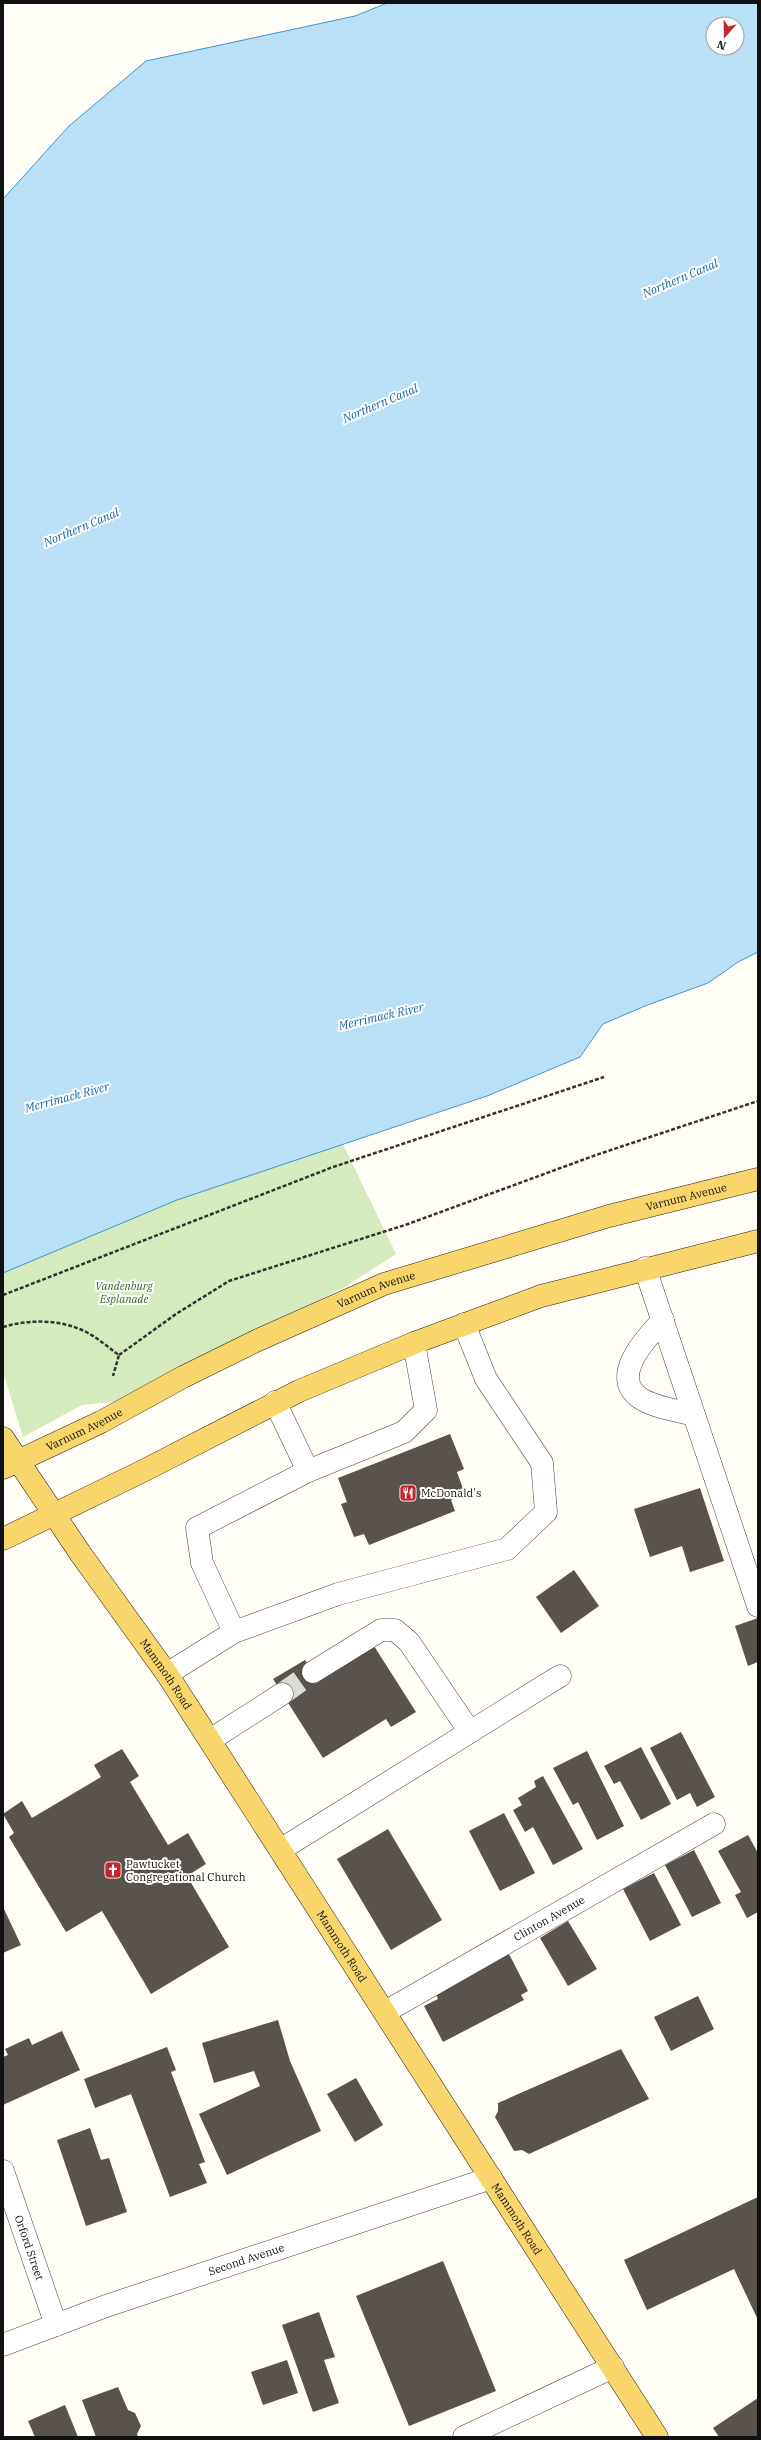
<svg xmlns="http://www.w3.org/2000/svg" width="761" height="2440" viewBox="0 0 761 2440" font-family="'IBM Plex Serif',serif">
  <rect width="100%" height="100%" fill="#fffdf5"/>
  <!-- green -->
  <polygon fill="#d5ebbd" points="312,1080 396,1254 348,1285 259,1332 159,1397 82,1405 23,1437 3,1372 3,1235"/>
  <!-- water -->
  <path fill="#b9e0f7" stroke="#3f96cf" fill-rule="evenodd" d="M 387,3 L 758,3 L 758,952 L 738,962 L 708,983 L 645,1006 L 603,1024 L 580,1057 L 487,1096 L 177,1200 L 3,1273 L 3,199 L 69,126 L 146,61 L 355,16 ZM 713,24 L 737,24 L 737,48 L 713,48 Z"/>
  <!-- building -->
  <g fill="#5a524d">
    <polygon points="450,1434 464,1469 457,1472 465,1494 451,1500 455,1511 369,1545 364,1534 354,1537 341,1504 347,1502 338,1478"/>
    <polygon points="700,1488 724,1561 690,1572 682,1546 650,1557 634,1509"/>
    <polygon points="574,1570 599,1606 561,1633 536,1597"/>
    <polygon points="758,1618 758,1662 748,1666 735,1626"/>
    <polygon points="374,1646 416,1712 391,1727 386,1719 323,1758 273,1679 305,1660 319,1680"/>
    <polygon points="681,1732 715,1797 697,1807 690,1793 677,1800 650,1748"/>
    <polygon points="641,1747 671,1804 641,1820 620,1781 614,1784 604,1766"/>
    <polygon points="122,1749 139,1776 130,1782 168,1845 188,1833 206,1864 187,1876 229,1947 151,1994 102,1911 66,1932 9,1837 14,1833 3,1814 22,1801 32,1818 101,1777 94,1765"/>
    <polygon points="587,1751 624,1826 597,1840 578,1802 573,1805 553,1768"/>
    <polygon points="543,1776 583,1849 553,1865 533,1827 525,1832 513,1810 522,1805 518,1798 536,1787 534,1781"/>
    <polygon points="504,1813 535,1873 500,1891 469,1831"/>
    <polygon points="388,1829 442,1920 391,1950 337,1859"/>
    <polygon points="748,1835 758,1853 758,1912 747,1918 735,1895 741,1892 718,1851"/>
    <polygon points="694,1850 721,1903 692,1917 665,1865"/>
    <polygon points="654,1873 681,1925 650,1941 623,1889"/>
    <polygon points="3,1907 21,1945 3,1953"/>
    <polygon points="568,1921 597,1969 568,1986 540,1938"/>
    <polygon points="509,1954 528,1991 521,1995 524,2000 443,2042 424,2006 438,1999 435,1992"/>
    <polygon points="698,1996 714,2029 671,2051 654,2017"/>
    <polygon points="278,2020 290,2061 321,2131 227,2175 199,2114 260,2086 254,2071 214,2083 202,2043"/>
    <polygon points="62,2031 80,2070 3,2105 3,2057 8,2055 5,2049 29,2038 32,2045"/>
    <polygon points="167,2047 176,2070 171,2072 205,2162 199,2164 207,2183 170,2197 131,2094 95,2108 84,2079"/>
    <polygon points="621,2049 649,2099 529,2154 522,2150 514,2151 495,2117 498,2111 498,2103"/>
    <polygon points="356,2078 383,2125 355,2142 327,2094"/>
    <polygon points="90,2128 101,2160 109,2158 127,2212 86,2226 57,2140"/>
    <polygon points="758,2197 758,2320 734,2269 647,2310 624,2260"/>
    <polygon points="443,2261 496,2391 409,2426 356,2296"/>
    <polygon points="319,2312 335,2357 324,2360 339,2403 313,2412 282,2325"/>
    <polygon points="287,2360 298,2393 263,2405 251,2372"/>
    <polygon points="118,2387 128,2410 135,2413 141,2426 137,2434 138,2437 96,2437 82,2400"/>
    <polygon points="758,2398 758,2437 719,2437 713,2428"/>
    <polygon points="65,2405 78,2437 35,2437 28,2421"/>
  </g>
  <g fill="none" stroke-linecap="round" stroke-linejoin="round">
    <!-- minor-tunnel -->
    <polyline stroke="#dbdad3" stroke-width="22" stroke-dasharray="22 11" stroke-linecap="butt" points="282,1694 313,1672"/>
    <!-- minor casing -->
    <g stroke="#444" stroke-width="23">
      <g id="minor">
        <polyline points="645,1268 758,1606"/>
        <path d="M 663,1320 C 646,1338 609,1377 640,1398 C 655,1408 677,1410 694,1415"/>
        <polyline points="275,1402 308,1471"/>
        <polyline points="234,1632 202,1563 197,1528 308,1471 404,1432 426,1410 414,1343"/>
        <polyline points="313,1672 381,1630 395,1630 409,1642 470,1732"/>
        <polyline points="167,1674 234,1632 338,1594 507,1549 546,1512 542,1463 486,1379 464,1324"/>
        <polyline points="210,1740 282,1694"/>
        <polyline points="280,1850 560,1676"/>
        <path id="s1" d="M 385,2012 L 714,1824"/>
        <path id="s2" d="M 3,2171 L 56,2325"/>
        <path id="s3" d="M 3,2345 L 106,2306 L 491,2178"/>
        <polyline points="464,2437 613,2367"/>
      </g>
    </g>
    <!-- major casing -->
    <g stroke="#222" stroke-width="23">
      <g id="major">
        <path id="s4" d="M 3,1438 L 80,1553 L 167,1674 L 657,2437"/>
        <path id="s5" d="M 3,1468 L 101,1422 L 183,1377 L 256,1341 L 384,1284 L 609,1216 L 758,1179"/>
        <polyline points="3,1539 141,1472 299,1391 414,1343 541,1296 758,1241"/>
      </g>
    </g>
    <!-- path -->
    <g stroke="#333" stroke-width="2.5" stroke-dasharray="4 2" stroke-linecap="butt">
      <polyline points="3,1295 333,1167 604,1077"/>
      <path d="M 3,1327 C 30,1319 62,1319 88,1333 C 99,1339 109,1348 119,1355 L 113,1376"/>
      <polyline points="119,1355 176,1314 229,1281 408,1224 596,1155 758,1101"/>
    </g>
    <!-- minor -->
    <use href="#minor" stroke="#fff" stroke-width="22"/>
    <!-- major -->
    <use href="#major" stroke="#f9d66b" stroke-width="22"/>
  </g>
  <!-- icons -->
  <defs>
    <g id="restaurant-square" transform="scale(0.9)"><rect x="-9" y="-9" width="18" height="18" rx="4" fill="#c4262e" stroke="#fff"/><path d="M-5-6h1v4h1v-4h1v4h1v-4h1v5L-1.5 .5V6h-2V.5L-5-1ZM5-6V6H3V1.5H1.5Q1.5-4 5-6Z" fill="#fff"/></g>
    <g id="church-square" transform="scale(0.9)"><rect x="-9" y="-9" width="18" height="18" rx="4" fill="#c4262e" stroke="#fff"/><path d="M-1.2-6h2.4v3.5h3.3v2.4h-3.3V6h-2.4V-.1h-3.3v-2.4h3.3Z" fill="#fff"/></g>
  </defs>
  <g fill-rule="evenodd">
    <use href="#restaurant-square" x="408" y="1493"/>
    <use href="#church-square" x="113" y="1870"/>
  </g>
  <g text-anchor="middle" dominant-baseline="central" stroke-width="4" stroke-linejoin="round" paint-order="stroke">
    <!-- street labels -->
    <g font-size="11" fill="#111" stroke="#fff">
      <text stroke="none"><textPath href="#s5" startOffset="738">Varnum Avenue</textPath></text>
      <text stroke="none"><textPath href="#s5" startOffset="414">Varnum Avenue</textPath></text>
      <text stroke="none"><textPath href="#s5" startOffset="90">Varnum Avenue</textPath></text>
      <text stroke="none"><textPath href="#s4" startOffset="287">Mammoth Road</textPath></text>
      <text stroke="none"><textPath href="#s1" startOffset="189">Clinton Avenue</textPath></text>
      <text stroke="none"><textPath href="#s4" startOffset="611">Mammoth Road</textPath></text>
      <text stroke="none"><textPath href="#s4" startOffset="935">Mammoth Road</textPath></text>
      <text stroke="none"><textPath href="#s2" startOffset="81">Orford Street</textPath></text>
      <text stroke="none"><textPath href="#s3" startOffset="258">Second Avenue</textPath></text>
    </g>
    <!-- park labels -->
    <g font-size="11" font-style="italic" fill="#2f6b1f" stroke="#fff">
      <text x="124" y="1286">Vandenburg<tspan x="124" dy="13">Esplanade</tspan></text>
    </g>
    <!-- poi labels -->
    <g font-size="11" fill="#111" stroke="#fff" text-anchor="start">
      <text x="421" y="1493">McDonald's</text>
      <text x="126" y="1864">Pawtucket<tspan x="126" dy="13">Congregational Church</tspan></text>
    </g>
    <!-- water labels -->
    <g font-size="12" font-style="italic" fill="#1768a6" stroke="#fff">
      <text transform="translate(680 278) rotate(-23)">Northern Canal</text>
      <text transform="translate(380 403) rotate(-23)">Northern Canal</text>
      <text transform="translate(81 527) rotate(-23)">Northern Canal</text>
      <text transform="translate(381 1016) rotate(-13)">Merrimack River</text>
      <text transform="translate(67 1097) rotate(-15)">Merrimack River</text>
    </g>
  </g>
  <!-- border -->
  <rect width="761" height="2440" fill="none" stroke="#111111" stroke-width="8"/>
  <!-- north arrow -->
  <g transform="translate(725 36) rotate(200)"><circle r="19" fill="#ffffff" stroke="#a0a0a0"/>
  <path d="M0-3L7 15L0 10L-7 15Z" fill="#c4262e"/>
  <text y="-6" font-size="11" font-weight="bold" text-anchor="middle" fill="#111111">N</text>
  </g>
</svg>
